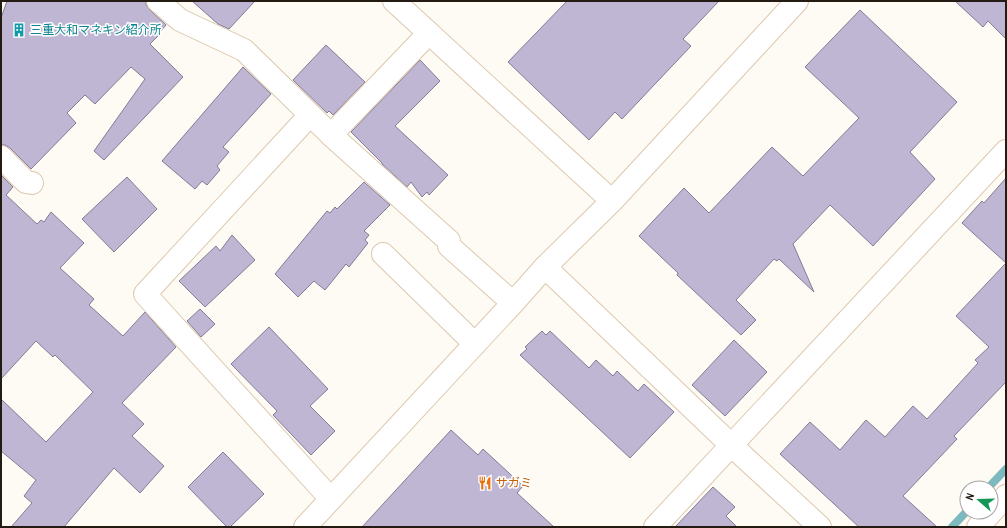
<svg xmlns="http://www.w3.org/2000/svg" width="1007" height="528" viewBox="0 0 1007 528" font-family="'Archivo Narrow','Noto Sans JP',sans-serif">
  <rect width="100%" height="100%" fill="#fefaf4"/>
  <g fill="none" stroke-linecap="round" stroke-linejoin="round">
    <!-- stream -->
    <g stroke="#7dbac0" stroke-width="8">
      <polyline points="988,488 1006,469"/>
      <polyline points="952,527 967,511"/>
    </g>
  </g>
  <!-- building -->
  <g fill="#bfb6d4" stroke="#837b97">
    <polygon points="7,1 146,1 146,5 150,10 166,25 158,34 159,35 150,44 183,77 104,160 94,151 145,79 131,67 95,104 85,95 67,113 76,123 31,169 10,148 5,145 1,145 1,18"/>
    <polygon points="192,1 255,1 229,29 218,24"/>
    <polygon points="567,1 719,1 683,39 691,46 622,119 615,112 589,140 508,62"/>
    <polygon points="955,1 1006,1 1006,39 988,21 983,27"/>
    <polygon points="860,10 957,102 910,152 935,179 873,246 830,205 793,244 814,292 779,259 777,261 774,259 736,300 756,320 741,335 677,275 678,273 639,236 684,188 709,213 772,147 803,176 859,118 805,67"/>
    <polygon points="326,45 365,82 333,115 329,111 327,113 293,80"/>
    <polygon points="420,60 440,81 395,126 448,175 429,195 427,192 422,197 411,182 407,187 382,164 382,163 351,132"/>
    <polygon points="243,67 271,94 223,147 229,152 217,166 220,170 207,185 202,181 195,189 162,161"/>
    <polygon points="1,175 13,187 6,195 37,224 41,220 44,222 51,212 84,243 60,268 94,299 89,305 123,336 145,312 176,347 122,403 144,424 132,436 164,466 140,493 114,468 64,527 11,527 32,503 24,496 36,480 1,451 1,399 46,442 93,392 55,355 53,357 36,341 1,379"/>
    <polygon points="127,177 157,209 114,252 82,219"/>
    <polygon points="1006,178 1006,382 954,436 957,439 903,496 937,527 859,527 780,454 810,422 840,450 866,420 885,437 913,406 927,419 978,363 975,360 989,347 956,316 1006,263 962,223 982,201 984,203"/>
    <polygon points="364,182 390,205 364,231 369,235 365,240 368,243 349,267 346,264 325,290 314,281 298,297 275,274 327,211 330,213 335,207 337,209"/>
    <polygon points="232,235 255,260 205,307 179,281 216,246 220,251"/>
    <polygon points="200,309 215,324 201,337 187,321"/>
    <polygon points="269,327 328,389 310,406 335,431 311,455 273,415 277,411 231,364"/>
    <polygon points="542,331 546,335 550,331 589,368 596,360 613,376 617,371 638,391 644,384 674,412 630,458 520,355 527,349 525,347"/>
    <polygon points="734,340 767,372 725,416 692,385"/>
    <polygon points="451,430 478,455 483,449 523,486 517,493 554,527 362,527"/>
    <polygon points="223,452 264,494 230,527 227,527 188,487"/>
    <polygon points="713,487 735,507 726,516 737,527 675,527"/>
  </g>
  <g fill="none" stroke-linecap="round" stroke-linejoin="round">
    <!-- minor casing -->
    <g stroke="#ddc8ae" stroke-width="24">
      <g id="minor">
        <polyline points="158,1 180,20 244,50 331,135 449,241 449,246 513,303"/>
        <polyline points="394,1 612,201"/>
        <polyline points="310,115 145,294 331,499"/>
        <polyline points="331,135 429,33"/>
        <polyline points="1,157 26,182 32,183"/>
        <polyline points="383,254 475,344"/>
        <polyline points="545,267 731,445 820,527"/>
        <polyline points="305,527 513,303 545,267 612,201 797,1"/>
        <polyline points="655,527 1006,151"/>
        <polyline points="978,527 1006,496"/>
      </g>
    </g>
    <!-- minor -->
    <use href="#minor" stroke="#fff" stroke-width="22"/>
  </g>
  <!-- icons -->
  <defs>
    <g id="building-bare" transform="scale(1.08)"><path d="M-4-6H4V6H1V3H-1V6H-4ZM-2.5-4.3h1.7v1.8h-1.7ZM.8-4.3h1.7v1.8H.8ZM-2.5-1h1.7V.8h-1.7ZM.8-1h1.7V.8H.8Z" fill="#0f9aa8" stroke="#fff" stroke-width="2.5" paint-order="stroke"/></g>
    <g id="restaurant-bare" transform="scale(1.08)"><path d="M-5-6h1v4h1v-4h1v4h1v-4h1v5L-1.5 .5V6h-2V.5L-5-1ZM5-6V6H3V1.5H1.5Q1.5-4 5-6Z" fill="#e8710a" stroke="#fff" stroke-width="2.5" paint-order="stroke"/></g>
  </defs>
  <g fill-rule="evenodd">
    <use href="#building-bare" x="19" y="30"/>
    <use href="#restaurant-bare" x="485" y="483"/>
  </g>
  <g text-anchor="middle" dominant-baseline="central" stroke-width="3" stroke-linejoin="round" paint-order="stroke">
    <!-- culture labels -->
    <g font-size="12" fill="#0d838f" stroke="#fff" text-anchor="start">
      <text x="30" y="30">三重大和マネキン紹介所</text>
    </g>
    <!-- food labels -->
    <g font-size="12" fill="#c56008" stroke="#fff" text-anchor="start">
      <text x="496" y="483">サガミ</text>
    </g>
  </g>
  <!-- border -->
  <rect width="1007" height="528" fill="none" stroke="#241c12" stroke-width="4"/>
  <!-- north arrow -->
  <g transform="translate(979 500) rotate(290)"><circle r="19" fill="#ffffff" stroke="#a7a4a0"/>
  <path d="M0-3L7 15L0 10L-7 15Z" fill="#159655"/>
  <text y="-6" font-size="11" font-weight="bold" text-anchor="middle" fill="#241c12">N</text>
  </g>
</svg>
